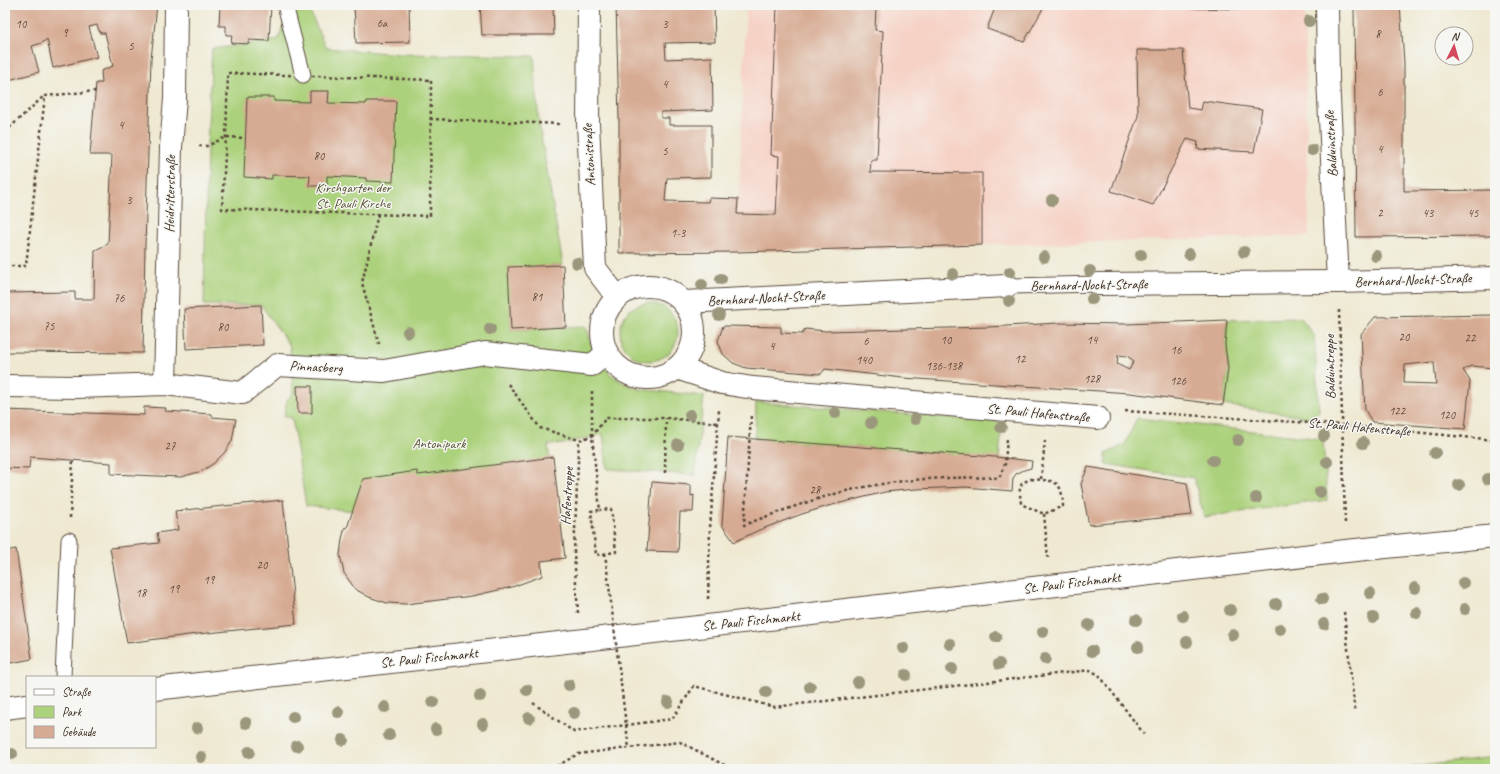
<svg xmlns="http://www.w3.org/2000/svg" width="1500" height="774" viewBox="0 0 1500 774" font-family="Caveat,sans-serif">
  <rect width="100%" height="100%" fill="#f6f6f2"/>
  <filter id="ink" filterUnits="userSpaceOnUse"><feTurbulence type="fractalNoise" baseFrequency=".025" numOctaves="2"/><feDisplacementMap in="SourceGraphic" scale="8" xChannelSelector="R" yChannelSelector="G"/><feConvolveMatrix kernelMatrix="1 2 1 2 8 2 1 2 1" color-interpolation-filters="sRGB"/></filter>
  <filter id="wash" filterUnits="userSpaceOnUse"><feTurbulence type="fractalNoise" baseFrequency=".012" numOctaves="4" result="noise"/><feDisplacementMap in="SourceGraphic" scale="16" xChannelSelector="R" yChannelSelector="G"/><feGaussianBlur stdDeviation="0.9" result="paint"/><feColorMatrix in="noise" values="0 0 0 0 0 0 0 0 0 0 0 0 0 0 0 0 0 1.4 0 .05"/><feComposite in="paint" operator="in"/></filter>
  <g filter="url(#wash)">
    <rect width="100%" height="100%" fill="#efe9d2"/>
    <!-- built -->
    <polygon fill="#f6d1c5" points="746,5 1304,5 1309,236 737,252"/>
    <!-- green -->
    <g fill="#acd17b" stroke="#747e4c">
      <polygon points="300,5 307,5 326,48 398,54 534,56 539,124 563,265 509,268 511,330 586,326 596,357 610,374 622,382 638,389 704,396 695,475 607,469 603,434 563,444 548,445 561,554 355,511 306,506 292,418 284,416 287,400 293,393 290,346 261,305 204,305 207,146 212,49 278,40 288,11"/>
      <circle cx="649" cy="332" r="29"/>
      <polygon points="1301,318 1314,335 1319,411 1311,418 1223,405 1228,369 1225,344 1227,320"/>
      <polygon points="756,402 1002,422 999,458 755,439"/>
      <polygon points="1137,418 1323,439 1327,500 1204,517 1194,478 1106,464 1106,454 1125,444"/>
      <polygon points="1495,757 1495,769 1395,769"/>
    </g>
    <g id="blocks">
      <!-- building -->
      <g fill="#d7ab93" fill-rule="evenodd">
        <polygon points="5,5 157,5 151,59 145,246 143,353 5,352 5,293 75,292 75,299 94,299 95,250 108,244 112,155 90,155 96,83 102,83 101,71 113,66 105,33 100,33 97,25 89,27 97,57 53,68 47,39 42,43 32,46 39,72 5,81"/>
        <polygon points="220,5 271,5 269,41 249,40 249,44 231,43 232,35 226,35 226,26 219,26"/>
        <polygon points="354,5 409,5 410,42 356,43"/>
        <polygon points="480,5 553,5 554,35 482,35"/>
        <polygon points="616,5 714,5 715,42 665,43 666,59 712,57 713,110 661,112 661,118 669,118 669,125 711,125 711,177 667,178 665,201 708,202 709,198 738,199 737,214 776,215 779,156 771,155 777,5 833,5 876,7 875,30 883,31 877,160 871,160 870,172 982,173 982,245 737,252 619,253 619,119"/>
        <polygon points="996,5 1045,5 1024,42 987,29"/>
        <polygon points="1187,5 1245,5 1245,9 1187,8"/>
        <polygon points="1354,5 1400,5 1404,62 1404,191 1495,190 1495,236 1356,237"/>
        <polygon points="1137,50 1183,50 1188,108 1201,110 1203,101 1262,109 1254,152 1197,149 1198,142 1187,139 1153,205 1111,191 1138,116"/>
        <polygon points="310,91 329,91 328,103 366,104 366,101 396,101 393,182 366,181 366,178 327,176 327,186 309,186 310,176 272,175 272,179 244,177 247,97 274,97 274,101 310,102"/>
        <polygon points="563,265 566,327 511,330 508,267"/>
        <polygon points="261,305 263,345 186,349 184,309"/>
        <path d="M 1495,315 L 1495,359 L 1494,368 L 1471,366 L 1463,370 L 1470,381 L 1465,429 L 1372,422 L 1365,410 L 1361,334 L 1375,317 ZM 1434,362 L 1436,384 L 1404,383 L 1405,365 Z"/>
        <path d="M 1227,320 L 1225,344 L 1228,369 L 1223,405 L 1130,393 L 903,378 L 825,369 L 821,374 L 746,368 L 733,363 L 723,354 L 718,341 L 723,326 L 781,327 L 781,333 L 802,334 L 805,329 L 826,331 L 989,327 L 1058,323 L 1127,324 ZM 1118,355 L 1127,356 L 1134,361 L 1129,370 L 1117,364 Z"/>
        <polygon points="297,386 312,386 312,413 298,413"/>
        <polygon points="144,407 166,408 165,411 212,414 212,417 236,419 232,441 225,452 214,463 202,471 181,477 111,474 111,463 30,457 29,469 5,468 5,410 144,415"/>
        <polygon points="728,437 995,457 1032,461 1031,468 1024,470 1016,474 1013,478 1012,491 965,487 916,489 885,492 828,506 802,514 759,530 734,542 722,525"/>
        <polygon points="553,457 565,558 541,561 542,576 512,587 472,596 406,604 387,603 369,597 355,589 344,573 340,555 342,539 345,527 347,528 363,479 417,471 418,475"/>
        <polygon points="1088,467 1187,483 1192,515 1089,525 1081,484"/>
        <polygon points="652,482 691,485 691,496 694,495 693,512 680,512 678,552 647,551"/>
        <polygon points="283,500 296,624 188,635 127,643 110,548 159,543 157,533 178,530 175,511"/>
        <polygon points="16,549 32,659 5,664 5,551"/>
      </g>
    </g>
  </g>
  <g filter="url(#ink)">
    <use href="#blocks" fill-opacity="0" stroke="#564739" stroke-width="1"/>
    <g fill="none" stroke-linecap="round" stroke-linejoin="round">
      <!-- service casing -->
      <g stroke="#564739" stroke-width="17">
        <g id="service">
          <polyline points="285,5 303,75"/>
          <polyline points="1007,286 1098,284"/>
          <polyline points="63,677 69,540"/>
        </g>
      </g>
      <!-- pedestrian casing -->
      <g stroke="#564739" stroke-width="24">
        <polyline id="pedestrian" points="242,393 277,365 384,371 485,353 592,365 607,353"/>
      </g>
      <!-- minor casing -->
      <g stroke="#564739" stroke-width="24">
        <g id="minor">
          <polyline points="589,5 588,123 595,268 617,297"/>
          <polyline points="1327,5 1328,78 1338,282"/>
          <polyline points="1098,284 1338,282 1495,278"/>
          <circle cx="648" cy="332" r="46"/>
          <polyline points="684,302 1007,286"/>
          <polyline points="677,368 722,383 753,388 1098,418"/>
          <polyline points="165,384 171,147 175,99 176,5"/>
          <polyline points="5,386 77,387 165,384 242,393"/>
        </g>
      </g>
      <!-- secondary casing -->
      <g stroke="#564739" stroke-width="24">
        <g id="secondary">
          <polyline points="155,689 786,617 1346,551 1495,536"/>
          <polyline points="5,708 27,705"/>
        </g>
      </g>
      <!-- path -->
      <g stroke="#564739" stroke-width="2.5" stroke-dasharray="3 3" stroke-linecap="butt">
        <polygon points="228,73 431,80 430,216 222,209 226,137"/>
        <polyline points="430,119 562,124"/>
        <polyline points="5,132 44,96"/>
        <polyline points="199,146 207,146 226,137 245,138"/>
        <polyline points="378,214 362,283 379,344"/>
        <polyline points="5,266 26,266 45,96 96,91"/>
        <polyline points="1339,310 1345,523"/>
        <polyline points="508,384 540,428 579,440 592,436 606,418 666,418 718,423"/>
        <polyline points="592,391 592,436 600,510 591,511 596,555 616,552 611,509 600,510"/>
        <polyline points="1125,411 1342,425 1495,440"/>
        <path d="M 751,416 L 744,525 C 770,515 797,505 824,497 C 881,480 939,476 999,478 L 1005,464 L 1007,438"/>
        <polyline points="665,473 666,418"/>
        <path d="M 1031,479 C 1055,481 1062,479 1063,506 L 1044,514 L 1021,504 C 1020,490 1016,484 1031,479 Z"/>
        <polyline points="1041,479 1045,441"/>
        <polyline points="1044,514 1048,558"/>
        <polyline points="70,518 73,460"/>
        <polyline points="708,599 710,528 719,410"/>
        <polyline points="1344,612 1355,713"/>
        <polyline points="578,613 574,553 579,440"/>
        <polyline points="533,703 574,732 672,719 694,686 774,707 1090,670 1099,675 1144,734"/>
        <polyline points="626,725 629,748"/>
        <polyline points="552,769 578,754 680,742 732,769"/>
      </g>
      <!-- service -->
      <use href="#service" stroke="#fff" stroke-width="15"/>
      <!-- pedestrian -->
      <use href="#pedestrian" stroke="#fff" stroke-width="22"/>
      <!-- minor -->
      <use href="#minor" stroke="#fff" stroke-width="22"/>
      <!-- secondary -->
      <use href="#secondary" stroke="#fff" stroke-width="22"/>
      <!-- path-bridge -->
      <polyline stroke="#564739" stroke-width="2.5" stroke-dasharray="3 3" stroke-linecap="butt" points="605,553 626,725"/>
    </g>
    <!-- trees -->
    <g fill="#9b977c">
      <circle cx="1309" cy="21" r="6"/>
      <circle cx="1312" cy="150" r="6"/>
      <circle cx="1052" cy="200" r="6"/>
      <circle cx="1244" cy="252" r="6"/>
      <circle cx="1189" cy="254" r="6"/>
      <circle cx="1141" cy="255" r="6"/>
      <circle cx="1376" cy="256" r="6"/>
      <circle cx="1044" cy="257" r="6"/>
      <circle cx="577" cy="263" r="6"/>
      <circle cx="1090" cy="271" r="6"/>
      <circle cx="1010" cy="272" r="6"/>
      <circle cx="953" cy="274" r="6"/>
      <circle cx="721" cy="279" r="6"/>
      <circle cx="702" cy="285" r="6"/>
      <circle cx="1092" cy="299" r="6"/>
      <circle cx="1009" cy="301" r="6"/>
      <circle cx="719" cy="315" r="6"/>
      <circle cx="490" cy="329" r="6"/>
      <circle cx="408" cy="332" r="6"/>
      <circle cx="835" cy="413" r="6"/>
      <circle cx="690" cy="415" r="6"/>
      <circle cx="915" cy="419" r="6"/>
      <circle cx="871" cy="423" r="6"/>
      <circle cx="1001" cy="427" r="6"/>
      <circle cx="1324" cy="436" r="6"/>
      <circle cx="1238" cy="440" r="6"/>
      <circle cx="1363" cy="443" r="6"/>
      <circle cx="678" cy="445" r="6"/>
      <circle cx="1435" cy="453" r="6"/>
      <circle cx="1213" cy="460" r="6"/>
      <circle cx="1327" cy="462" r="6"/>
      <circle cx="1488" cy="479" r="6"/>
      <circle cx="1459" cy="485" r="6"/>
      <circle cx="1320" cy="492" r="6"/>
      <circle cx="1256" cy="498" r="6"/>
      <circle cx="1463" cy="583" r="6"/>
      <circle cx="1415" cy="588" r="6"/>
      <circle cx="1370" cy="593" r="6"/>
      <circle cx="1322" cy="599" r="6"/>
      <circle cx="1276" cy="604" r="6"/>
      <circle cx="1465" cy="609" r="6"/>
      <circle cx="1230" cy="610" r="6"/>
      <circle cx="1417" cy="613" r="6"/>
      <circle cx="1183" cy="616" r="6"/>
      <circle cx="1373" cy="618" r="6"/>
      <circle cx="1136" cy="620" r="6"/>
      <circle cx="1324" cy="624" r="6"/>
      <circle cx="1089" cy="625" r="6"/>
      <circle cx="1280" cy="629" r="6"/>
      <circle cx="1043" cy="632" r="6"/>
      <circle cx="1233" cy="635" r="6"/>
      <circle cx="996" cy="637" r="6"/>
      <circle cx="1187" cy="642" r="6"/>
      <circle cx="950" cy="644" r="6"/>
      <circle cx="1138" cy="647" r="6"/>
      <circle cx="903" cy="648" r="6"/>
      <circle cx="1092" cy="651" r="6"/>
      <circle cx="1045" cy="659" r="6"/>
      <circle cx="999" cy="664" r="6"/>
      <circle cx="952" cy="669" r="6"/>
      <circle cx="906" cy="675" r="6"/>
      <circle cx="858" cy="682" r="6"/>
      <circle cx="569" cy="685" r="6"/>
      <circle cx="810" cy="687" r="6"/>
      <circle cx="527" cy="690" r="6"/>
      <circle cx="766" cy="692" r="6"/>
      <circle cx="480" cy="696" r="6"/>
      <circle cx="433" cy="702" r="6"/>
      <circle cx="668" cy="702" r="6"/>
      <circle cx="385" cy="707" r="6"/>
      <circle cx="338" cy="712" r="6"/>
      <circle cx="574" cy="713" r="6"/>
      <circle cx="293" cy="717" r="6"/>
      <circle cx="529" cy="718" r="6"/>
      <circle cx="246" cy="723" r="6"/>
      <circle cx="483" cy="724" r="6"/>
      <circle cx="197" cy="728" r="6"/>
      <circle cx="436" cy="729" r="6"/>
      <circle cx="389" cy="735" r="6"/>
      <circle cx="343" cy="740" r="6"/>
      <circle cx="297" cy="746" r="6"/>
      <circle cx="249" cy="752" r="6"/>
      <circle cx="12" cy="754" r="6"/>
      <circle cx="201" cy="757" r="6"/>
    </g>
  </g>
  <g text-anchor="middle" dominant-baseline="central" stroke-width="3" stroke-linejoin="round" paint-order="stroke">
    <!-- number labels -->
    <g font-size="12" fill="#624a3b">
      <text x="382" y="23">6a</text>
      <text x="21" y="24">10</text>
      <text x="665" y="24">3</text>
      <text x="65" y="33">9</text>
      <text x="1378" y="34">8</text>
      <text x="131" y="46">5</text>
      <text x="665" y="84">4</text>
      <text x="1380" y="92">6</text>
      <text x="121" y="125">4</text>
      <text x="1380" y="149">4</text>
      <text x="665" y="151">5</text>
      <text x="319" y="156">80</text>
      <text x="129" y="200">3</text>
      <text x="1380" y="213">2</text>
      <text x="1428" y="213">43</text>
      <text x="1473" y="213">45</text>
      <text x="678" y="233">1-3</text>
      <text x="537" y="297">81</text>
      <text x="119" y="298">76</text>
      <text x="49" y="326">75</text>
      <text x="223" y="327">80</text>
      <text x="1404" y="337">20</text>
      <text x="1470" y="338">22</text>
      <text x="946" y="340">10</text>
      <text x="1092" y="340">14</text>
      <text x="866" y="341">6</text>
      <text x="772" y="346">4</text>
      <text x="1176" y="350">16</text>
      <text x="1020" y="359">12</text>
      <text x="864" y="360">140</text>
      <text x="944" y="366">136-138</text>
      <text x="1092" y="379">128</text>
      <text x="1178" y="381">126</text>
      <text x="1397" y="411">122</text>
      <text x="1447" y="415">120</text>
      <text x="170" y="446">27</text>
      <text x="815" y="490">28</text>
      <text x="262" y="565">20</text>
      <text x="209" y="580">19</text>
      <text x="174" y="589">19</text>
      <text x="141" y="593">18</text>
    </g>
    <!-- street labels -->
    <g font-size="14" fill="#3b2a1e" stroke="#f6f6f2">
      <text transform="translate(1331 144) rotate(-93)">Balduinstraße</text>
      <text transform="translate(589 155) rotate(-93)">Antonistraße</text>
      <text transform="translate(170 194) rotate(-89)">Heidritterstraße</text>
      <text transform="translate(1413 280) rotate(-2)">Bernhard-Nocht-Straße</text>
      <text transform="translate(1089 285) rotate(-1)">Bernhard-Nocht-Straße</text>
      <text transform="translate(766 298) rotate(-3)">Bernhard-Nocht-Straße</text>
      <text transform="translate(316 367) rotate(3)">Pinnasberg</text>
      <text transform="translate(1330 367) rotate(-91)">Balduintreppe</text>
      <text transform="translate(1038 413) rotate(5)">St. Pauli Hafenstraße</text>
      <text transform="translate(1359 427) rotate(5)">St. Pauli Hafenstraße</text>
      <text transform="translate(567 496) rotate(-87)">Hafentreppe</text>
      <text transform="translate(1072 583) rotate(-7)">St. Pauli Fischmarkt</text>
      <text transform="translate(751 621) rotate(-6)">St. Pauli Fischmarkt</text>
      <text transform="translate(429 658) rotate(-6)">St. Pauli Fischmarkt</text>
    </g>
    <!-- park labels -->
    <g font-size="14" fill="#575435" stroke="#f6f6f2">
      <text x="353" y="187">Kirchgarten der<tspan x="353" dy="16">St. Pauli Kirche</tspan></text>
      <text x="439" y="443">Antonipark</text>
    </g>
  </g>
  <!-- margin -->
  <rect width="1500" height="774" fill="none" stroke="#f6f6f2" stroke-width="20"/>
  <!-- legend -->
  <rect x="26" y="676" width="130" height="72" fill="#f6f6f2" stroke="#aba49d"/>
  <rect x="34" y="689" width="20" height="6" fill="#ffffff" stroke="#aba49d"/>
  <text x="62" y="696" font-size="12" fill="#3b2a1e">Straße</text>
  <rect x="34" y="706" width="20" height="12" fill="#acd17b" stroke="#aba49d"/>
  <text x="62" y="716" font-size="12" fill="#3b2a1e">Park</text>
  <rect x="34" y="726" width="20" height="12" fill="#d7ab93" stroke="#aba49d"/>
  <text x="62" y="736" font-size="12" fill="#3b2a1e">Gebäude</text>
  <!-- north arrow -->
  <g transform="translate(1454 46) rotate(5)"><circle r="19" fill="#f6f6f2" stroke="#aba49d"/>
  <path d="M0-3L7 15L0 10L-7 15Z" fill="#d1495b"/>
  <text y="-6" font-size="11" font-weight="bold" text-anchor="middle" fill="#3b2a1e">N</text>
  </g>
</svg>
